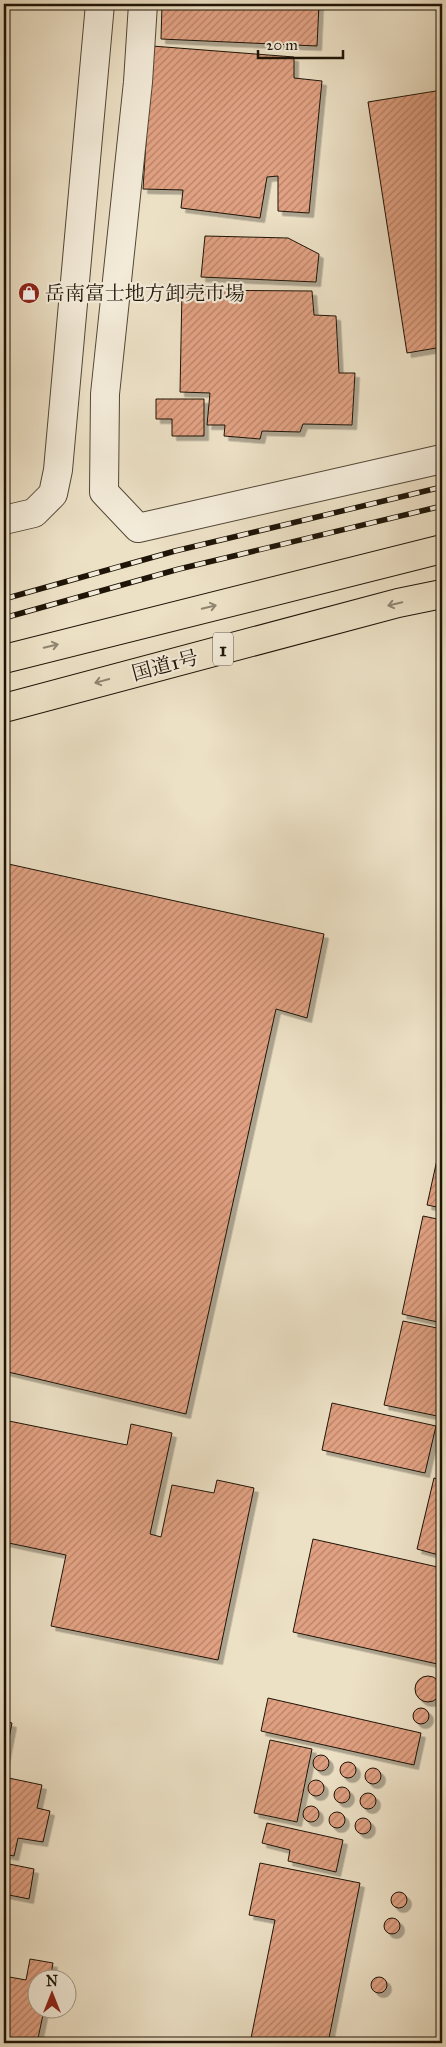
<svg xmlns="http://www.w3.org/2000/svg" width="446" height="2047" viewBox="0 0 446 2047" font-family="'IM FELL Great Primer','Noto Serif JP',serif">
  <defs>
    <pattern id="building-hatch" width="6" height="6" patternUnits="userSpaceOnUse" patternTransform="scale(1.25)"><rect width="6" height="6" fill="#e1a182"/><path d="M-1 1l2-2M0 6l6-6M5 7l2-2" fill="none" stroke="#b68268"/></pattern>
    <filter id="shadow"><feDropShadow dx="4.5" dy="4.5" stdDeviation="0" flood-color="#0004"/></filter>
  </defs>
  <rect width="100%" height="100%" fill="#ece0c5"/>
  <filter id="stains"><feTurbulence type="fractalNoise" baseFrequency=".004" numOctaves="4"/><feColorMatrix values="0 0 0 0 .2 0 0 0 0 .09 0 0 0 0 .02 0 0 0 .5 -.17"/></filter>
  <radialGradient id="worn" r=".72"><stop offset=".6" stop-color="#630" stop-opacity="0"/><stop offset="1" stop-color="#630" stop-opacity=".3"/></radialGradient>
  <!-- building -->
  <g fill="url(#building-hatch)" stroke="#1e1407" filter="url(#shadow)">
    <polygon points="162,4 319,4 317,46 161,39"/>
    <polygon points="152,46 294,57 294,78 322,81 309,213 278,211 278,176 267,177 260,218 181,208 183,190 143,189"/>
    <polygon points="442,90 442,347 407,353 368,102"/>
    <polygon points="205,236 288,238 319,254 316,282 201,277"/>
    <polygon points="182,290 312,291 314,315 336,316 339,373 355,373 352,425 303,424 300,432 262,431 260,439 224,436 225,425 207,425 210,393 180,392"/>
    <polygon points="156,399 204,399 204,436 172,436 172,419 156,419"/>
    <polygon points="4,863 324,934 307,1018 276,1009 186,1414 4,1371"/>
    <polygon points="442,972 442,999 437,998"/>
    <polygon points="442,1137 442,1208 427,1205"/>
    <polygon points="423,1216 442,1220 442,1323 402,1314"/>
    <polygon points="403,1321 442,1329 442,1417 384,1405"/>
    <polygon points="332,1403 436,1426 425,1473 322,1450"/>
    <polygon points="4,1420 127,1445 131,1424 172,1433 150,1534 161,1537 172,1485 214,1493 217,1480 254,1488 218,1660 51,1626 66,1555 4,1542"/>
    <polygon points="434,1478 442,1480 442,1556 417,1549"/>
    <polygon points="313,1539 442,1568 442,1665 293,1632"/>
    <circle cx="428" cy="1689" r="13"/>
    <polygon points="268,1698 421,1733 414,1765 261,1731"/>
    <circle cx="421" cy="1716" r="8"/>
    <polygon points="4,1721 12,1723 4,1764"/>
    <polygon points="270,1740 312,1749 297,1822 254,1813"/>
    <circle cx="321" cy="1763" r="8"/>
    <circle cx="348" cy="1770" r="8"/>
    <circle cx="373" cy="1776" r="8"/>
    <polygon points="4,1777 42,1785 37,1808 50,1811 43,1842 18,1838 14,1856 4,1854"/>
    <circle cx="316" cy="1788" r="8"/>
    <circle cx="342" cy="1795" r="8"/>
    <circle cx="368" cy="1801" r="8"/>
    <circle cx="311" cy="1814" r="8"/>
    <circle cx="337" cy="1820" r="8"/>
    <circle cx="363" cy="1826" r="8"/>
    <polygon points="267,1823 343,1840 336,1872 288,1861 290,1850 262,1843"/>
    <polygon points="4,1863 34,1869 29,1899 4,1894"/>
    <polygon points="260,1863 360,1883 328,2043 250,2043 275,1920 249,1915"/>
    <circle cx="399" cy="1900" r="8"/>
    <circle cx="392" cy="1926" r="8"/>
    <polygon points="30,1959 53,1963 50,1980 38,1980 38,2010 44,2010 37,2043 4,2038 4,1976 26,1980"/>
    <circle cx="379" cy="1985" r="8"/>
  </g>
  <g fill="none" stroke-linecap="round" stroke-linejoin="round">
    <!-- minor casing -->
    <g stroke="#524736" stroke-width="30">
      <g id="minor">
        <polyline points="143,4 138,82 105,394 104,492 138,528 442,459"/>
        <polyline points="4,520 34,513 53,494 58,470 100,4"/>
      </g>
    </g>
    <!-- highway casing -->
    <g stroke="#1e1407" stroke-width="30">
      <g id="highway">
        <polyline points="4,659 442,549"/>
        <polyline points="4,708 398,603 442,594"/>
      </g>
    </g>
    <!-- minor -->
    <use href="#minor" stroke="#f3ebd9" stroke-width="28"/>
    <!-- highway -->
    <use href="#highway" stroke="#ece0c5" stroke-width="28"/>
    <!-- rail casing -->
    <g stroke="#1e1407" stroke-width="5.5">
      <g id="rail">
        <polyline points="4,599 175,551 442,487"/>
        <polyline points="4,618 179,569 442,506"/>
      </g>
    </g>
    <!-- rail -->
    <use href="#rail" stroke="#f3ebd9" stroke-width="4" stroke-dasharray="11" stroke-linecap="butt"/>
  </g>
  <!-- one-way arrows -->
  <defs><path id="oneway-shaft" d="M-6 0H5M1.5-3L5.5 0L1.5 3" fill="none" stroke-width="1.6" stroke-linecap="round" stroke-linejoin="round" transform="scale(1.25)"/></defs>
  <g stroke="#8f8470">
    <use href="#oneway-shaft" transform="translate(395 604) rotate(166)"/>
    <use href="#oneway-shaft" transform="translate(209 607) rotate(-14)"/>
    <use href="#oneway-shaft" transform="translate(51 646) rotate(-14)"/>
    <use href="#oneway-shaft" transform="translate(102 681) rotate(165)"/>
  </g>
  <!-- icons -->
  <defs>
    <g id="shop-disc" transform="scale(1.125)"><circle r="9.5" fill="#8f2418" stroke="#f3ebd9"/><path d="M-5-2.5h2.3a2.7 3.5 0 0 1 5.4 0H5L5.5 6h-11ZM-1.5-2.5h3a1.5 2.3 0 0 0-3 0Z" fill="#fff"/></g>
  </defs>
  <g fill-rule="evenodd">
    <use href="#shop-disc" x="29" y="293"/>
  </g>
  <g text-anchor="middle" dominant-baseline="central" stroke-width="4.5" stroke-linejoin="round" paint-order="stroke">
    <!-- shield labels -->
    <rect fill="#f3ebd9" stroke="#5e5446" stroke-width="1" x="213" y="632.5" width="20" height="33" rx="4"/>
    <g font-size="19" font-weight="bold" fill="#1e1407">
      <text x="223" y="649">1</text>
    </g>
    <!-- poi labels -->
    <g font-size="20" fill="#1e1407" stroke="#f3ebd9" text-anchor="start">
      <text x="45" y="293">岳南富士地方卸売市場</text>
    </g>
    <!-- street labels -->
    <g font-size="20" fill="#1e1407" stroke="#f3ebd9">
      <text transform="translate(165 665) rotate(-15)">国道1号</text>
    </g>
  </g>
  <!-- margin -->
  <rect width="446" height="2047" fill="none" stroke="#ece0c5" stroke-width="20"/>
  <rect x="5" y="5" width="436" height="2037" fill="none" stroke="#1e1407" stroke-width="2.5"/>
  <rect x="10" y="10" width="426" height="2027" fill="none" stroke="#1e1407"/>
  <!-- north arrow -->
  <g transform="translate(52 1994)"><circle r="24" fill="#f3ebd9" stroke="#9e9585"/>
  <path d="M0-4L9 19L0 12L-9 19Z" fill="#8f2418"/>
  <text y="-8" font-size="14" font-weight="bold" text-anchor="middle" fill="#1e1407">N</text>
  </g>
  <!-- scale -->
  <path d="M258 50v8h85v-8" fill="none" stroke="#1e1407" stroke-width="2.5"/>
  <text x="266" y="50" font-size="15" fill="#1e1407" stroke="#f3ebd9" stroke-width="4" paint-order="stroke">20 m</text>
  <rect width="100%" height="100%" filter="url(#stains)"/>
  <rect width="100%" height="100%" fill="url(#worn)"/>
</svg>
